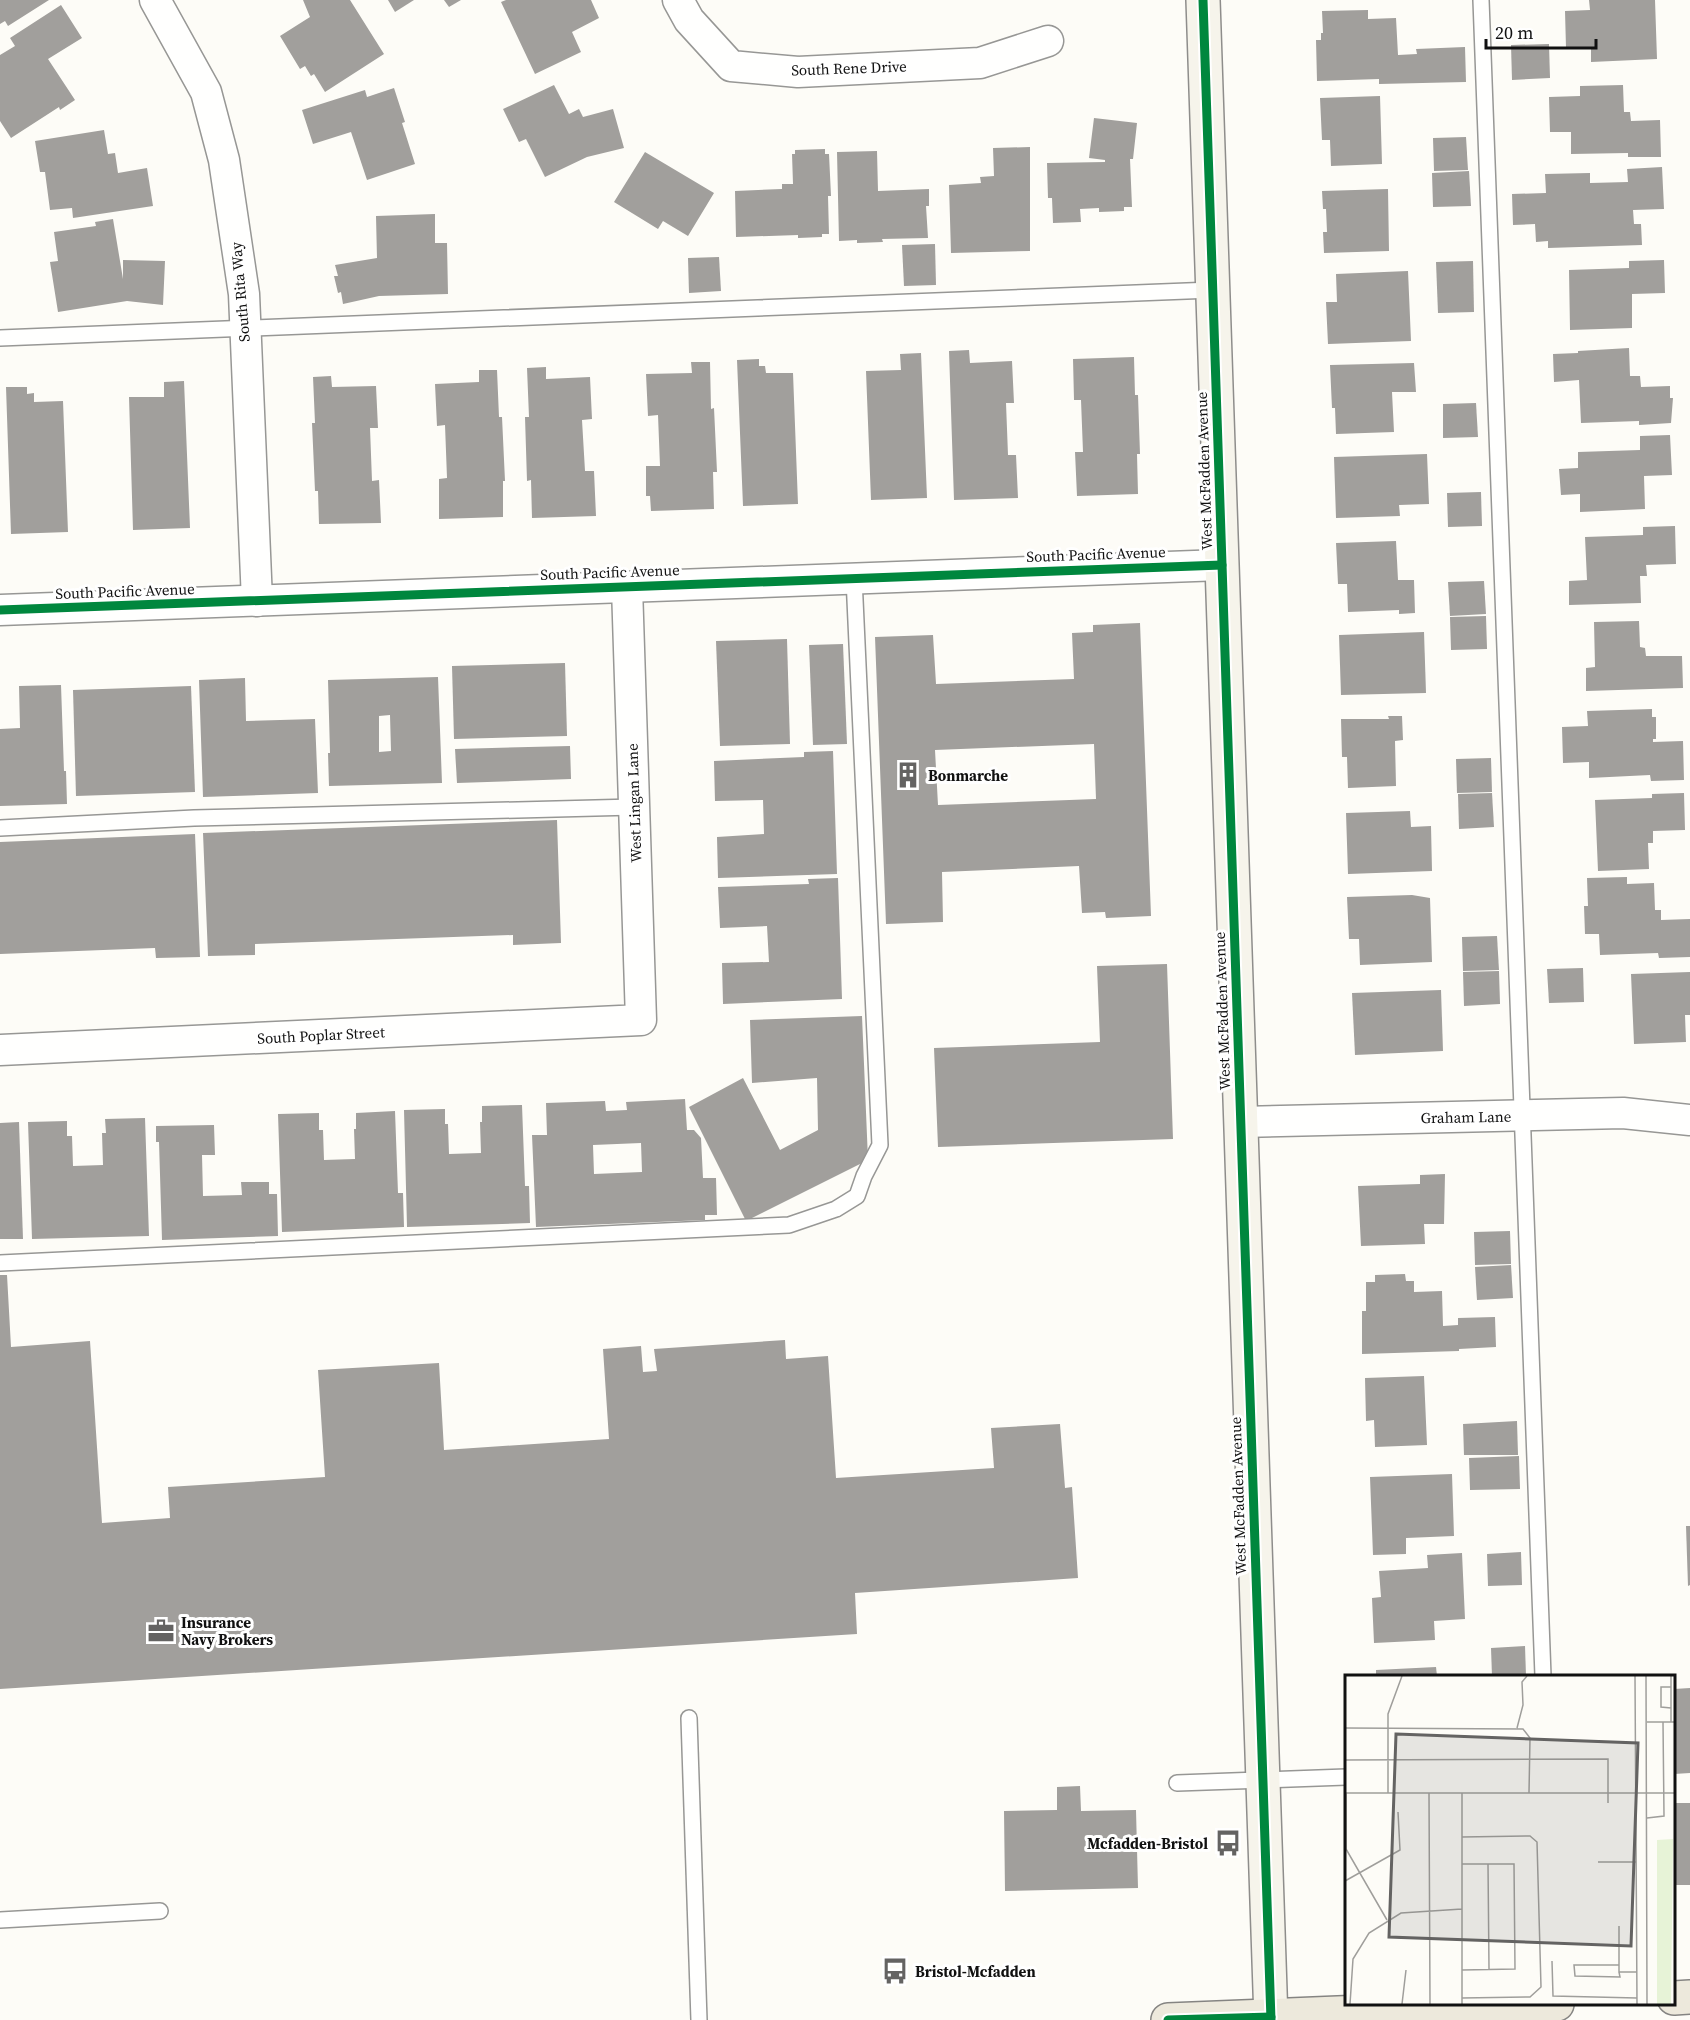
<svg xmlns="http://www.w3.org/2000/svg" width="1690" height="2020" viewBox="0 0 1690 2020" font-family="'Source Serif 4',serif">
  <rect width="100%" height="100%" fill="#fdfcf7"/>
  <!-- building -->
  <g fill="#a19f9c" fill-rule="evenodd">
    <polygon points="0,0 49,0 8,26 5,21 0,24"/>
    <polygon points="303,0 350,0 384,54 325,92 314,74 311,76 305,66 300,69 280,36 310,17"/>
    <polygon points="388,0 414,0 395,12"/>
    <polygon points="444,0 461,0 449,7"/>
    <polygon points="506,0 591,0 599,18 572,32 581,52 535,74 501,2"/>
    <polygon points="1589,0 1655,0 1657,59 1591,62 1591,47 1566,48 1565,11 1590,10"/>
    <polygon points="61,5 82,38 48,59 75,100 60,110 59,107 11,138 0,121 0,55 15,46 10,38"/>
    <polygon points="1368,10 1368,19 1396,18 1398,55 1417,54 1416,49 1465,47 1466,82 1379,84 1379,79 1317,81 1316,40 1321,40 1321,33 1323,33 1322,11"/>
    <polygon points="1549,44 1550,78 1512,80 1511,45"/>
    <polygon points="554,85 569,114 579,109 583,117 613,109 624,148 587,157 545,177 526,139 519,142 503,109"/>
    <polygon points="1623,85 1624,112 1630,112 1631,121 1660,120 1661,157 1628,157 1628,153 1571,154 1571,132 1550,132 1549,97 1580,96 1580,86"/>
    <polygon points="394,88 405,122 402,123 415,164 367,180 351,132 313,144 302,110 365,90 367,97"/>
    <polygon points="1380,96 1382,164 1331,166 1330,140 1322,140 1320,98"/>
    <polygon points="1094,118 1137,123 1133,159 1130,159 1132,207 1124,207 1124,211 1099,212 1099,208 1080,209 1081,222 1053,223 1052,198 1048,198 1047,163 1105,162 1105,160 1089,158"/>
    <polygon points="104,130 108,154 115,153 118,173 147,168 153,206 73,218 72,208 50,210 45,172 40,172 35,141"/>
    <polygon points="1466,137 1468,170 1434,171 1433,138"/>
    <polygon points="1030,147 1030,251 951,253 949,185 981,183 980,177 994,176 993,148"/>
    <polygon points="825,149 825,154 829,154 831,196 828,196 829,234 822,234 822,237 798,238 798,235 736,237 735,191 782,189 782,184 793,184 792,154 795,154 795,150"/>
    <polygon points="877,151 878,191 929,189 929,206 926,206 928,238 882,239 883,242 857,243 857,240 839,241 837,152"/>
    <polygon points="645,152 714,193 688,236 663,221 658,229 614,202"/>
    <polygon points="1662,167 1664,209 1633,210 1634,224 1641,224 1642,245 1548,248 1548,241 1536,242 1535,224 1513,225 1512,194 1546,193 1545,174 1590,173 1590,183 1628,182 1627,169"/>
    <polygon points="1469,171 1471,206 1433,207 1432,173"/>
    <polygon points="1388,189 1389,251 1324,253 1323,232 1327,232 1326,209 1323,209 1322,191"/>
    <polygon points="435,214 435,243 447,243 448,294 379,296 343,304 341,292 338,293 334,276 338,276 335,265 377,258 376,216"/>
    <polygon points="113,219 123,279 123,260 165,261 163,305 127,301 58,312 50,262 58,261 54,232 96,226 95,222"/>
    <polygon points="935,244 936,285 904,286 902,245"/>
    <polygon points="719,257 721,291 689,293 688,258"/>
    <polygon points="1664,260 1665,293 1632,294 1632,328 1570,330 1569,270 1629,268 1629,261"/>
    <polygon points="1473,261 1474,312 1438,313 1436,262"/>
    <polygon points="1408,271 1411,341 1328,344 1326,302 1337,302 1336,274"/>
    <polygon points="1629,348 1630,376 1640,376 1641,387 1670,386 1670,398 1673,398 1671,423 1639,425 1639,421 1581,423 1579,380 1554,382 1553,354 1578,353 1578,351"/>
    <polygon points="969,350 970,363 1012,361 1014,403 1006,403 1008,455 1016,455 1018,498 954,500 949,351"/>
    <polygon points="921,353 927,498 871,500 866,371 901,370 900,354"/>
    <polygon points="1134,357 1135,395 1138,395 1140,454 1137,454 1138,494 1077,496 1075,452 1083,452 1081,400 1074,400 1073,359"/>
    <polygon points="759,359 759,366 765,366 766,373 793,373 798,504 743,506 737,360"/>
    <polygon points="691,362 710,362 711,409 714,408 717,472 713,472 714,509 651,511 650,496 646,496 646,466 660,466 658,415 648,416 646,374 692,373"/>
    <polygon points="1414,363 1416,392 1392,392 1394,432 1336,434 1335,408 1332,408 1330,365"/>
    <polygon points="546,367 546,379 590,377 592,419 582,420 585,471 594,471 596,516 532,518 531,480 527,481 525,417 529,417 527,368"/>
    <polygon points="479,370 497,370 499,417 502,417 505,481 503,481 503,517 439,519 439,479 447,478 445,425 437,426 435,384 479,382"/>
    <polygon points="331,376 332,387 376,386 378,428 370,428 372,481 379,480 381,523 319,524 318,491 315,491 312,423 315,423 313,377"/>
    <polygon points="184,381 190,528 133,530 129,397 164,397 164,382"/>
    <polygon points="6,387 27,387 27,394 34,393 34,402 63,401 68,532 11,534"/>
    <polygon points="1476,403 1478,437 1443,438 1443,404"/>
    <polygon points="1670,435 1672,475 1644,476 1645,509 1580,512 1580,494 1561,495 1559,469 1578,468 1578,452 1640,450 1640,436"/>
    <polygon points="1427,454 1429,504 1399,505 1400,516 1336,518 1334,457"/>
    <polygon points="1481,492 1482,526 1448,527 1447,493"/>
    <polygon points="1675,526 1676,564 1646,565 1647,576 1640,576 1641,603 1569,605 1569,581 1587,580 1585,537 1643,535 1643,527"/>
    <polygon points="1396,541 1398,580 1414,580 1415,613 1399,614 1399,610 1348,612 1347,584 1338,584 1336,543"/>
    <polygon points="1484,581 1486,614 1450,616 1448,582"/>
    <polygon points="1486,616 1487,649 1451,650 1450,617"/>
    <polygon points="1639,621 1640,647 1645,648 1646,656 1682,656 1683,688 1586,691 1586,668 1595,667 1594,622"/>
    <path d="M 1140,623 L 1151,916 L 1106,918 L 1105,912 L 1082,913 L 1079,866 L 942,872 L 943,922 L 886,924 L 875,637 L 933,635 L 936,684 L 1074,679 L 1072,633 L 1093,632 L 1093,625 ZM 1094,744 L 1096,799 L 938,805 L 935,750 Z"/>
    <polygon points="1424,632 1426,693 1341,695 1339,635"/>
    <polygon points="787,639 790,744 720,746 716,641"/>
    <polygon points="843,644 847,744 813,745 809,645"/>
    <polygon points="565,663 567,736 454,739 452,666"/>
    <path d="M 438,677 L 442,783 L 329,786 L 328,753 L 330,753 L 328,680 ZM 390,715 L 391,751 L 379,752 L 379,716 Z"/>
    <polygon points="245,678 246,721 315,719 318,793 203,797 199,680"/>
    <polygon points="61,685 64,771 66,771 67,804 0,806 0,729 20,728 19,686"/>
    <polygon points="191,686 195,792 76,796 73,690"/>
    <polygon points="1652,709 1652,717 1656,717 1656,739 1653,739 1653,742 1683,741 1684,780 1651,781 1650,775 1589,778 1589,762 1563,763 1562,727 1588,726 1587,711"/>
    <polygon points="1388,716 1402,716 1403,740 1395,741 1396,786 1348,788 1347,757 1342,757 1341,719 1389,719"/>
    <polygon points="570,746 571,779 457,783 455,749"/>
    <polygon points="833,751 837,874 718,878 717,837 764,834 763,800 715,801 714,761 804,757 804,752"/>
    <polygon points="1491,758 1492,792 1457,793 1456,759"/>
    <polygon points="1492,793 1494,827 1459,829 1458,794"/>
    <polygon points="1684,793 1685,830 1653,831 1653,843 1648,843 1649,869 1598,871 1595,800 1652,798 1652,794"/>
    <polygon points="1410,811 1411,827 1431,826 1432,871 1348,874 1346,813"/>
    <polygon points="557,820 561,943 513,945 513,935 255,944 255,955 208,956 203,833"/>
    <polygon points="195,834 200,957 156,958 155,948 0,954 0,842"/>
    <polygon points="1627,877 1627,884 1654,883 1655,910 1661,910 1661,920 1690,919 1690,957 1659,958 1658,953 1600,955 1599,934 1585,934 1584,906 1588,906 1587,878"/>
    <polygon points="838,878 842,999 723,1004 722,963 769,962 767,926 720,928 718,887 809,884 808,879"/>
    <polygon points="1412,895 1430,898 1432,962 1360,965 1359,939 1349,939 1347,897"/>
    <polygon points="1497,936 1499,970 1463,971 1462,937"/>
    <polygon points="1167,964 1173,1139 938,1147 934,1048 1100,1042 1097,966"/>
    <polygon points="1583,968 1584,1002 1549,1003 1547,969"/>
    <polygon points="1499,971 1500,1004 1464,1006 1463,972"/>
    <polygon points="1690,972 1690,1015 1685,1015 1686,1042 1634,1044 1631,974"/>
    <polygon points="1441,990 1443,1051 1355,1055 1352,993"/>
    <polygon points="862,1016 868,1160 746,1221 689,1107 743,1078 780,1150 818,1130 817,1078 752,1083 750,1020"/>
    <path d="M 685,1099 L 687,1130 L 694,1130 L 701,1138 L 703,1178 L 716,1178 L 717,1215 L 705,1215 L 705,1220 L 536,1227 L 532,1135 L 547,1135 L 546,1103 L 605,1101 L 606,1111 L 627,1110 L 626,1102 ZM 641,1143 L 642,1172 L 594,1174 L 593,1145 Z"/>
    <polygon points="522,1105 525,1186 529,1186 530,1223 407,1227 404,1110 445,1109 445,1124 448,1124 449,1154 481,1153 480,1122 482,1122 482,1106"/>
    <polygon points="395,1111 398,1193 403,1193 404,1227 282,1232 278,1114 319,1113 319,1130 323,1130 324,1160 355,1159 354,1129 356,1129 356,1113"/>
    <polygon points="145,1118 149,1236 32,1239 28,1122 67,1121 67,1136 72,1136 73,1166 103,1165 102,1133 106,1133 105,1119"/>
    <polygon points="19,1122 23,1239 0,1239 0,1123"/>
    <polygon points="214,1125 215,1155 202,1155 203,1196 242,1195 241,1182 269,1182 269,1194 277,1194 278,1236 162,1240 159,1142 156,1142 156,1126"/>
    <polygon points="1445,1174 1444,1224 1424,1224 1425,1244 1361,1246 1358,1186 1420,1184 1420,1175"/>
    <polygon points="1510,1231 1511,1264 1475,1265 1474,1232"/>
    <polygon points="1511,1265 1513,1298 1477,1300 1475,1267"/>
    <polygon points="1405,1274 1406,1281 1414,1281 1414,1292 1442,1291 1443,1326 1458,1325 1458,1318 1495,1317 1496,1347 1459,1349 1459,1351 1362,1354 1362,1311 1366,1311 1366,1282 1375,1282 1375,1275"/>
    <polygon points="0,1275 7,1275 11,1347 90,1341 102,1523 170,1518 168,1487 325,1477 318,1370 439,1363 444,1450 609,1439 603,1349 641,1346 643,1372 657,1371 654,1349 785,1340 786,1359 828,1356 836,1478 994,1468 991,1428 1060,1424 1065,1488 1072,1487 1078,1578 855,1593 857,1634 0,1689"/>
    <polygon points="1424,1376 1427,1445 1375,1447 1374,1420 1366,1421 1365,1378"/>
    <polygon points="1517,1421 1518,1455 1464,1455 1463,1424"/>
    <polygon points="1519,1456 1520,1489 1470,1490 1469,1458"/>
    <polygon points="1452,1474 1454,1536 1406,1538 1406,1554 1373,1555 1370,1477"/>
    <polygon points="1686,1526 1690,1526 1690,1585 1688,1586"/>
    <polygon points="1521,1552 1522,1585 1488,1586 1487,1554"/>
    <polygon points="1462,1553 1465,1619 1434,1621 1435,1640 1374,1643 1372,1598 1381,1597 1379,1571 1428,1568 1427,1555"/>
    <polygon points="1525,1646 1526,1676 1492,1676 1491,1648"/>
    <polygon points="1436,1667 1437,1676 1376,1676 1376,1670"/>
    <polygon points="1690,1688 1690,1773 1674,1774 1674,1689"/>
    <polygon points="1080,1786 1081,1811 1136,1810 1138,1888 1005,1891 1004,1811 1057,1810 1057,1787"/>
    <rect x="1674" y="1803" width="16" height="82"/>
  </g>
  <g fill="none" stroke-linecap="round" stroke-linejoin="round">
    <!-- lane casing -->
    <g stroke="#979795" stroke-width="18">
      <g id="lane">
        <polyline points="1481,0 1543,1676"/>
        <polyline points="0,338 1212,290"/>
        <polyline points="0,828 194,818 634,807"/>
        <polyline points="0,1263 789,1225 836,1209 857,1196 864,1176 880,1145 854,578"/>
        <polyline points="689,1718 699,2020"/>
        <polyline points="1177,1783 1346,1777"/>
        <polyline points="0,1920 160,1911"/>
      </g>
    </g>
    <!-- street casing -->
    <g stroke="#979795" stroke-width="33">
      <g id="street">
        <polyline points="155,0 206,92 224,160 244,294 257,601"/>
        <polyline points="678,0 689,20 731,66 798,72 980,63 1048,41"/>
        <polyline points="0,610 1222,565"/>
        <polyline points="0,1050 641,1020 627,587"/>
        <polyline points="1241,1122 1623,1113 1690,1120"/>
      </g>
    </g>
    <!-- secondary casing -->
    <g stroke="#8e8d8b" stroke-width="36">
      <polyline id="secondary" points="1203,0 1271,2020"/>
    </g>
    <!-- primary casing -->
    <g stroke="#858482" stroke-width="36">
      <g id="primary">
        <polyline points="1674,1998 1690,1997"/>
        <polyline points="1168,2020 1557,2004"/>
      </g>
    </g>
    <!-- lane -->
    <use href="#lane" stroke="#fffffe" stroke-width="15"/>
    <!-- street -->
    <use href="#street" stroke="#fffffe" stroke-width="30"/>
    <!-- secondary -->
    <use href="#secondary" stroke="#f6f4eb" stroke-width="33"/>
    <!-- primary -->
    <use href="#primary" stroke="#ede9dc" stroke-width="33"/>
    <!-- cycleway casing -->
    <g stroke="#fff" stroke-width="13">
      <g id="cycleway">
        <polyline points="1203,0 1271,2020"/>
        <polyline points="0,610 1222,565"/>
        <polyline points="1168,2020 1271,2017"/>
      </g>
    </g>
    <!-- cycleway -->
    <use href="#cycleway" stroke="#00873e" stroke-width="9"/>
  </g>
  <!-- icons -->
  <defs>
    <g id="building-bare" transform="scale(2.07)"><path d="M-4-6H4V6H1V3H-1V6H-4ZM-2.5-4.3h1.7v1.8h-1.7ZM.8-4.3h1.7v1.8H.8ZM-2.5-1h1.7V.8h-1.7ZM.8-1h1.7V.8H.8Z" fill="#646362" stroke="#fff" stroke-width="2.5" paint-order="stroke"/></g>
    <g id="office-bare" transform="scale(2.07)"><path d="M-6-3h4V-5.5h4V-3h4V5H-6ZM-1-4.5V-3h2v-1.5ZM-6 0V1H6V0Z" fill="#646362" stroke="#fff" stroke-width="2.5" paint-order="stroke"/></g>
    <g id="bus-bare" transform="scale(2.07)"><path d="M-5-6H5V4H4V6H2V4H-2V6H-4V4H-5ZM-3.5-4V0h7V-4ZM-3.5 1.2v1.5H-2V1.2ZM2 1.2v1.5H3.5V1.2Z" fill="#646362" stroke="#fff" stroke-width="2.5" paint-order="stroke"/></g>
  </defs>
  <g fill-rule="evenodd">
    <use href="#building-bare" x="908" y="775"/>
    <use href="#office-bare" x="161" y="1631"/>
    <use href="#bus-bare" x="1228" y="1843"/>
    <use href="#bus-bare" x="895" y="1971"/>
  </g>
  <g text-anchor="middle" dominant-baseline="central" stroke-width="6" stroke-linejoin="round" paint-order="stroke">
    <!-- street labels -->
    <g font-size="15" fill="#111" stroke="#fff">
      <text transform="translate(849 68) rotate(-2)">South Rene Drive</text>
      <text transform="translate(240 292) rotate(-95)">South Rita Way</text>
      <text transform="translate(1204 471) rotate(-92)">West McFadden Avenue</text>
      <text transform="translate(1096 554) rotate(-2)">South Pacific Avenue</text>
      <text transform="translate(610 572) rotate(-2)">South Pacific Avenue</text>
      <text transform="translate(125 591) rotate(-2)">South Pacific Avenue</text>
      <text transform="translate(634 803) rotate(-92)">West Lingan Lane</text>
      <text transform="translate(1222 1011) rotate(-92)">West McFadden Avenue</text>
      <text transform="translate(321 1035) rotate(-3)">South Poplar Street</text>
      <text transform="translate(1466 1117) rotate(-1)">Graham Lane</text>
      <text transform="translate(1238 1496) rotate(-92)">West McFadden Avenue</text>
    </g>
    <!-- poi labels -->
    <g font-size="15" font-weight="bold" fill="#111" stroke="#fff" text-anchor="start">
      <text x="928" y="775">Bonmarche</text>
      <text x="181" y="1622">Insurance<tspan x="181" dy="17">Navy Brokers</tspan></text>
      <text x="1208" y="1843" text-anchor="end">Mcfadden-Bristol</text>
      <text x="915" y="1971">Bristol-Mcfadden</text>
    </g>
  </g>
  <!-- overview -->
  <g transform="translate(1345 1675)">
    <rect width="330" height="330" fill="#fdfcf7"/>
    <path d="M 328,164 L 326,329 L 312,329 L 312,165 Z" fill="#e7f3d7"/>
    <path fill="none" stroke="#9f9e9b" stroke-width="1.5" d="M 290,1 L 292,329M 301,1 L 302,329M 326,1 L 326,47M 326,12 L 316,12 L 316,32 L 326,33M 302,47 L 330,47M 0,53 L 178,54 L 185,63 L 184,118M 172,53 L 178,30 L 177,7 L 182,1M 0,85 L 263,84 L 263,128M 0,118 L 330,118M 1,118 L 1,174 L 42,245M 43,118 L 43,39 L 57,1M 84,118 L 85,329M 117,118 L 117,329M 302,143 L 319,141 L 318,47M 117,162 L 185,161 L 192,167 L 196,312 L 185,322 L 117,323M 253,187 L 291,187M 117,189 L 169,189 L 170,294 L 117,295M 143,189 L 144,294M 0,206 L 55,175 L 53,137M 274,251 L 274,297 L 292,297M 207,286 L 208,321 L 292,323M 274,290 L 229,290 L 230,301 L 275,302 L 274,297M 5,329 L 8,284 L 24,258 L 56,238 L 117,234M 57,329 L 61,295"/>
    <path fill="#646362" fill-opacity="0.15" stroke="#646362" stroke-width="3" d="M 51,59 L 293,68 L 286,271 L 44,262 Z"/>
    <rect width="330" height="330" fill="none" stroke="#111" stroke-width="3"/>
  </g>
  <!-- scale -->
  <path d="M1486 39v9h110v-9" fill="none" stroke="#111111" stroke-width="3"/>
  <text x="1495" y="39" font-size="18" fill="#111111" stroke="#ffffff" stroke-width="4.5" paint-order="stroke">20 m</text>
</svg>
